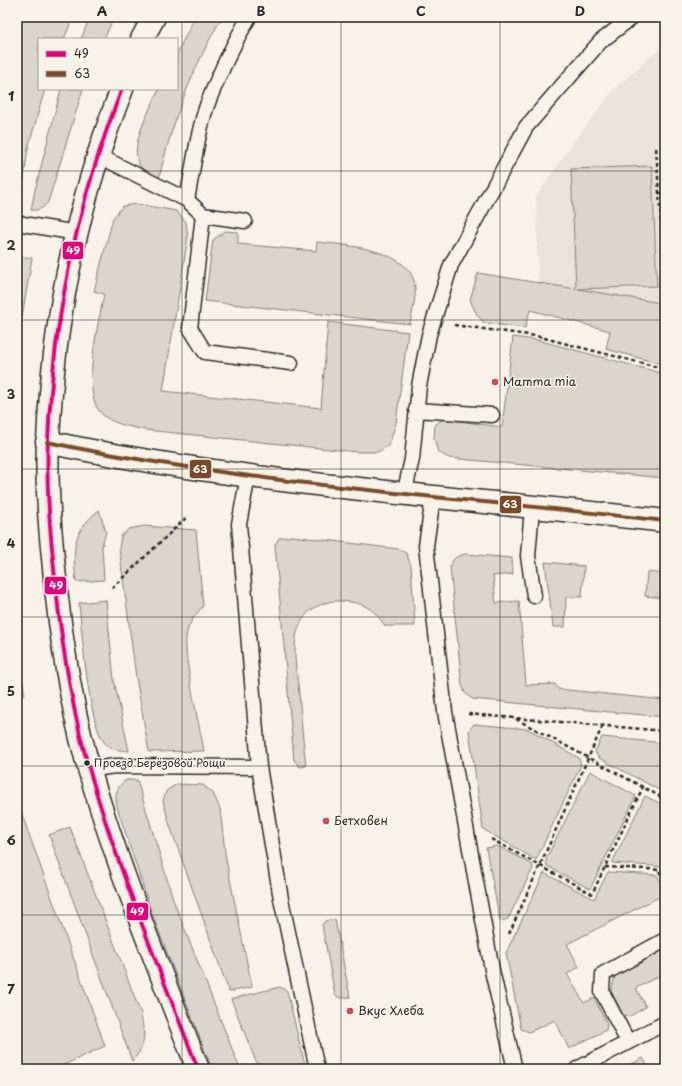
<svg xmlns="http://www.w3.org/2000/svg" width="682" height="1086" font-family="'Playpen Sans',sans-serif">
  <rect width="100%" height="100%" fill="#f7f3e8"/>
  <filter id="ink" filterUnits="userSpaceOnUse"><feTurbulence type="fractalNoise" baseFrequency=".025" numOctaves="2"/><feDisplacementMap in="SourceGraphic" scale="8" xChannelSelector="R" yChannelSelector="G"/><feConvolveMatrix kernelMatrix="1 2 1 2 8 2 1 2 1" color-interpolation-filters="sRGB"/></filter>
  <g filter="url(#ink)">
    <path fill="#e8e4da" d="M665 44V302H655L538 283 536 197 570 147 614 89Z"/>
    <path fill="#dad6cc" stroke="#82807c" d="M17 17H73L64 39H39V89H45L28 148 21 200 17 207Z
      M90 17H114L104 39H81Z
      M195 17H222C193 67 172 122 159 178 155 177 148 175 145 172 122 154 151 109 159 89H177V53Z
      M61 89H83L48 202C43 208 39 211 31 210L35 190Z
      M652 166 657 286 578 289 655 302H665V365L606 349 610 331 530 310 525 328 484 323 477 315 470 300 478 273 576 289 571 169Z
      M137 204 176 211 186 222 188 237 163 391 321 408 328 322 408 332 396 423 389 445 378 452H358L146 430C131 427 110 424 100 412 81 391 99 321 104 294L94 291 113 218 123 206Z
      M225 231 238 232V244L316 251 317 242C345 245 413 249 415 287 416 299 412 313 410 324L205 301 213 240Z
      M19 256 32 258 19 335 17 360V265Z
      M513 337 537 340 665 374V478L449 458 438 452 434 439 435 425 443 419 502 427Z
      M99 510 106 532 102 546 104 580 76 582C73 549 71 533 99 510Z
      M144 526 196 530 203 606C196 614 190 621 187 632 181 651 200 727 204 751L149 752 136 677 119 548 121 536 129 529Z
      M292 536 398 549 406 553 411 565 415 626H385C373 607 362 602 340 601 323 600 305 610 299 627 291 648 297 672 299 693 301 718 303 742 306 766L300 767 294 760 275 545 279 538Z
      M466 554 512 558 513 574 493 576 496 603 519 601 526 685 555 684 558 689 665 700V717L472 699 465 693 462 685 450 567C453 557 457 556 466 554Z
      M545 562 584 566 582 597H566L565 627H553Z
      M647 572 665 574V598L645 596Z
      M106 600 114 680 129 751C119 750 110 750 104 742 88 721 82 632 79 603Z
      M17 646 25 695 17 698Z
      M474 724 528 729 579 758 581 765 536 860 483 829 469 730Z
      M602 737 665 743V793L599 758 595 752Z
      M590 771 636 796 590 889 547 866 546 859Z
      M126 780H137L174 902 240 1069H212L151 911 119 813C115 799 113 790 126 780Z
      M177 784 203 785 213 793 220 809 226 860 252 987 229 992 170 826 163 801 166 791Z
      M645 796 665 806V867L612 863Z
      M17 801 105 1046 55 1069H17Z
      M70 827 141 1014C144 1035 148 1044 132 1061L49 835Z
      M498 846 532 864 533 868 508 919 500 921 486 848Z
      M608 872 657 875 665 889V894L567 944 579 967 567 974 584 1003 594 998 607 1024 606 1030 569 1049 555 1020 529 1032 521 1029 506 953 544 873 594 899Z
      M335 919 350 997 340 998 335 995 322 925 325 921Z
      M665 947V973L636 988 646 1007 630 1016 623 1015 611 991 616 973Z
      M280 987 287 991 306 1069H259L231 999Z
      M643 1058 649 1069H622Z"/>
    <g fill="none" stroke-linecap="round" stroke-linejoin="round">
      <defs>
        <path id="lane" d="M99 156 187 200 203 215 190 328 205 352 291 363
          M187 200C193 169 198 128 209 100 220 72 234 43 249 17
          M203 215 245 221
          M17 223 77 233
          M416 410 492 415
          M248 476 239 524 259 767 281 899 317 1069
          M404 495 412 459 419 386 429 335 451 265 526 127 600 42 632 17
          M433 497 426 546 445 712 493 975 515 1069
          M532 508 528 556 534 596
          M88 758 94 769 115 766 259 767
          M628 1042 602 992 603 974 665 940
          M577 1069 665 1023"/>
        <path id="street" d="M47 442C251 485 459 497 665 521"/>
        <path id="secondary" d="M142 39 154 17
          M122 89C78 200 53 321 48 441 46 480 49 519 53 558 59 625 68 692 86 758 116 864 158 966 198 1069"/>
      </defs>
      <use href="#lane" stroke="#2b2b2b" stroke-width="17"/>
      <use href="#street" stroke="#2b2b2b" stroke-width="25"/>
      <use href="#secondary" stroke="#2b2b2b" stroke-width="25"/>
      <path stroke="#2b2b2b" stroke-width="2.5" stroke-dasharray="4 3" stroke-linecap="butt" d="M656 148 665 281
        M659 193H665
        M454 325 536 336 665 369
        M112 588 186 518
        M468 714 665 731
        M516 719 665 799
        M491 839 592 894 643 787
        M605 867 665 870
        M659 871 665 882
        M509 934 603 725"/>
      <use href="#lane" stroke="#f7f3e8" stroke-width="14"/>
      <use href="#street" stroke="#f7f3e8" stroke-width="22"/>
      <use href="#secondary" stroke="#f7f3e8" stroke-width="22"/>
      <defs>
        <path id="bus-1" d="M122 89C78 200 53 321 48 441 46 480 49 519 53 558 59 625 68 692 86 758 116 864 158 966 198 1069"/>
        <path id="bus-2" d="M47 442C251 485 459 497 665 521"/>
      </defs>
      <use href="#bus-1" stroke="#f7f3e8" stroke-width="7"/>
      <use href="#bus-2" stroke="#f7f3e8" stroke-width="7"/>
      <use href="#bus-1" stroke="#e5007d" stroke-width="4"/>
      <use href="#bus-2" stroke="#7a4b2a" stroke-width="4"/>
    </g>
  </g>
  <path fill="none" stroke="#2b2b2b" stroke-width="1" stroke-opacity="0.55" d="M182 17V1069M341 17V1069M500 17V1069M17 171H665M17 320H665M17 469H665M17 617H665M17 766H665M17 915H665"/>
  <g fill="#d1495b" stroke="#f7f3e8" stroke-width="1.5">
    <circle cx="495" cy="382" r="4"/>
    <circle cx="326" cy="821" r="4"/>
    <circle cx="350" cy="1011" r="4"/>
  </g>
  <circle fill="#2b2b2b" stroke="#f7f3e8" stroke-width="1.5" cx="87" cy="763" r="3.5"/>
  <g text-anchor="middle" stroke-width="3" stroke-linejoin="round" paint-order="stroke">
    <g font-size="11" fill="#2b2b2b" stroke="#f7f3e8" text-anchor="start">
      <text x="94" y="767">Проезд Берёзовой Рощи</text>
    </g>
    <g font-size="12" fill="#2b2b2b" stroke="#f7f3e8" text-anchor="start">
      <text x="503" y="386">Mamma mia</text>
      <text x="334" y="825">Бетховен</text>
      <text x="358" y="1015">Вкус Хлеба</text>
    </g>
  </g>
  <g stroke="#f7f3e8" stroke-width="1.5">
    <rect x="62" y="241" width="22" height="19" rx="4" fill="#e5007d"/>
    <rect x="189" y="459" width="23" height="20" rx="4" fill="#7a4b2a"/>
    <rect x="499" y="495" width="23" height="19" rx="4" fill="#7a4b2a"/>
    <rect x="44" y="576" width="23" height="19" rx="4" fill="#e5007d"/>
    <rect x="126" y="902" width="23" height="19" rx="4" fill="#e5007d"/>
  </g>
  <g font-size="11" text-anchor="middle" font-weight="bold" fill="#fff">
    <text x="73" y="254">49</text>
    <text x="200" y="473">63</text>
    <text x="510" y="508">63</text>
    <text x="56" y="589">49</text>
    <text x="137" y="915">49</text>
  </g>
  <rect width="682" height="1086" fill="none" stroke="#f7f3e8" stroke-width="44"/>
  <rect x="38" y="38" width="140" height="52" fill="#f7f3e8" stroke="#a5a39c"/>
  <rect x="46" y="51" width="20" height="6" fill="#e5007d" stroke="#a5a39c"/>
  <text x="74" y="58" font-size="12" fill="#2b2b2b">49</text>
  <rect x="46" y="71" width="20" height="6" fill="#7a4b2a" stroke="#a5a39c"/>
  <text x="74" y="78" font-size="12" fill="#2b2b2b">63</text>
  <rect x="22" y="22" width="638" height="1042" fill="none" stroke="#2b2b2b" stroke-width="1.5"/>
  <g font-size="13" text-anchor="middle" font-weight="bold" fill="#2b2b2b">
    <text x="102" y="16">A</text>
    <text x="261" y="16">B</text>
    <text x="421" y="16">C</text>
    <text x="580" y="16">D</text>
    <text x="11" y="101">1</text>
    <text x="11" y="250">2</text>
    <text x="11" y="399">3</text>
    <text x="11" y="548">4</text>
    <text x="11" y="696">5</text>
    <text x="11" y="845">6</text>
    <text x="11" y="994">7</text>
  </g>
</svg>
